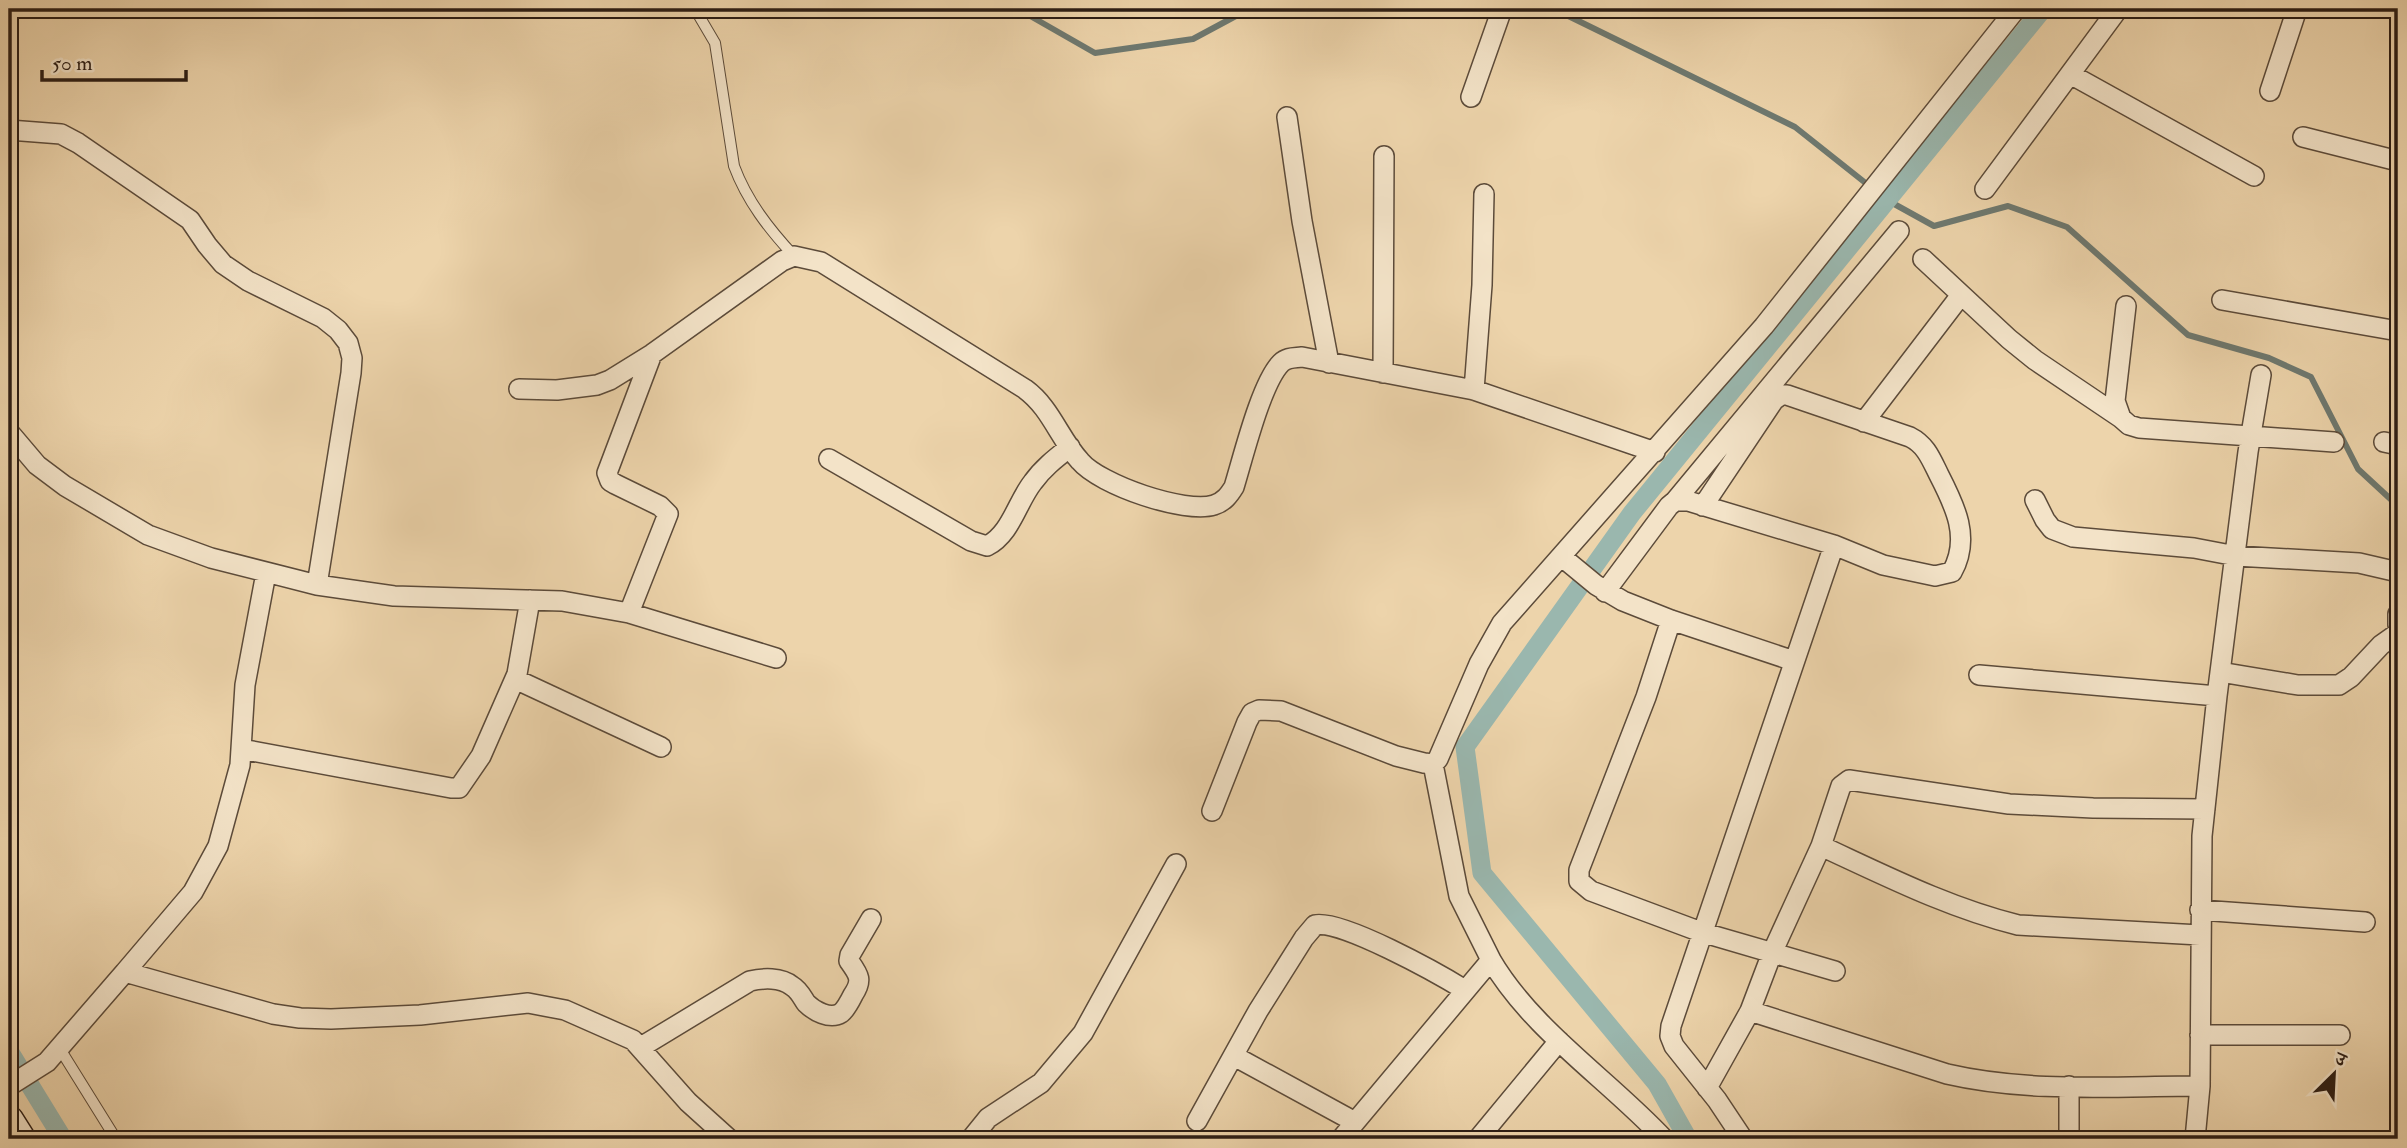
<svg xmlns="http://www.w3.org/2000/svg" width="2407" height="1148" font-family="'IM FELL Double Pica','Noto Serif Devanagari',serif">
  <rect width="100%" height="100%" fill="#edd4ab"/>
  <filter id="stains"><feTurbulence type="fractalNoise" baseFrequency=".00286" numOctaves="4"/><feColorMatrix values="0 0 0 0 .2 0 0 0 0 .09 0 0 0 0 .02 0 0 0 .5 -.17"/></filter>
  <radialGradient id="worn" r=".72"><stop offset=".6" stop-color="#630" stop-opacity="0"/><stop offset="1" stop-color="#630" stop-opacity=".3"/></radialGradient>
  <g fill="none" stroke-linecap="round" stroke-linejoin="round">
    <path stroke="#6e7970" stroke-width="6" d="M1018 9 1095 53 1193 39 1247 10 1258 9
      M1554 9 1795 127 1887 200 1934 226 2008 206 2067 227 2188 335 2269 358 2311 377 2358 469 2398 506"/>
    <path stroke="#9ab7ae" stroke-width="19" d="M9 1051 63 1139
      M1688 1139 1657 1084 1482 873 1465 747 1632 513 2043 9"/>
    <defs>
      <path id="lane" d="M695 9 715 43 734 166C747 201 769 229 794 256
        M60 1049 116 1139"/>
      <path id="street" d="M2070 74 2254 176
        M2270 91 2297 9
        M1471 97 1502 9
        M1287 117 1302 221 1329 363
        M9 130 61 134 78 143 190 220 207 245 223 264 248 281 323 318 338 330 348 343 352 358 351 373 317 585
        M2303 137 2398 161
        M1985 189 2118 9
        M1923 259 2009 339 2035 360 2121 418
        M2222 300 2398 331
        M2126 306 2115 401 2121 418 2129 425 2139 428 2334 442
        M1383 373 1384 156
        M519 389 557 390 597 385 610 380 652 354 782 261 794 256 821 262 1025 389C1051 408 1059 438 1080 461 1100 485 1185 514 1214 505 1224 502 1229 495 1234 487 1243 458 1261 383 1281 363 1287 357 1294 358 1302 357L1474 390 1655 452
        M1474 390 1482 285 1484 194
        M1864 422 1961 295
        M9 432 37 465 65 486 148 535 211 558 317 585 394 596 562 601 629 613 776 658
        M2384 442 2398 445
        M829 459 971 541 987 546C1011 534 1017 502 1033 482 1043 468 1056 458 1070 447
        M2035 500 2045 520 2052 529 2073 537 2194 548 2236 556 2359 563 2398 572
        M1675 501 1899 231
        M1562 557 1596 585 1623 601 1671 620 1794 661
        M1605 592 1669 506 1675 501H1688L1834 545 1883 565 1935 576 1952 572C1971 538 1955 506 1939 475 1931 459 1926 445 1910 437L1787 395H1781L1774 400 1703 506
        M629 613 668 514 660 506 615 484 610 481 607 473 652 354
        M2398 614V625
        M1671 620 1646 697 1579 870V881L1591 891 1701 932 1835 971
        M2220 672 2298 685H2339L2351 677 2381 645 2398 633
        M1979 675 2217 696
        M515 679 661 747
        M241 749 451 788H459L481 756 517 674 530 600
        M1212 811 1247 722 1252 713 1259 710 1281 711 1396 756 1424 763 1433 764 1438 759 1479 664 1502 623 1764 326 2016 9
        M1821 846C1886 876 1949 908 2018 925L2200 935
        M2200 910 2365 922
        M1491 960C1532 1030 1609 1080 1664 1139
        M125 972 193 892 218 846 240 765 245 685 266 573
        M1750 1011 1947 1074C2029 1093 2116 1086 2200 1086
        M2200 1035H2340
        M641 1047 750 981C763 978 781 977 792 986 799 990 802 997 806 1003 814 1011 830 1020 841 1013 846 1009 850 1001 853 995 863 980 859 975 849 961L850 955 871 919
        M1234 1056 1355 1122
        M9 1086 47 1062 125 972 273 1014 300 1018 331 1019 420 1015 528 1003 565 1010 633 1040 688 1102 729 1139
        M2069 1086V1139
        M1707 1088 1750 1011 1772 953 1821 846 1841 786 1849 780 2009 804 2093 808 2205 809
        M1197 1121 1258 1011 1304 938 1315 925C1341 919 1439 974 1465 990
        M971 1139 988 1118 1041 1083 1083 1033 1176 864
        M1341 1139 1491 960 1459 896 1433 764
        M1478 1139 1559 1041
        M1743 1139 1717 1100 1674 1046 1670 1036 1671 1026 1834 545
        M2195 1139 2200 1086 2202 836 2217 696 2248 452 2261 375"/>
      <path id="secondary" d="M9 1120 21 1139"/>
    </defs>
    <use href="#lane" stroke="#5c4b3a" stroke-width="12"/>
    <use href="#street" stroke="#5c4b3a" stroke-width="22"/>
    <use href="#secondary" stroke="#2c1d14" stroke-width="31"/>
    <use href="#lane" stroke="#f3e3c8" stroke-width="10"/>
    <use href="#street" stroke="#f3e3c8" stroke-width="19"/>
    <use href="#secondary" stroke="#f3e3c8" stroke-width="28"/>
  </g>
  <rect width="2407" height="1148" fill="none" stroke="#edd4ab" stroke-width="35"/>
  <rect x="10" y="10" width="2386" height="1127" fill="none" stroke="#2c1d14" stroke-width="3.5"/>
  <rect x="18" y="18" width="2372" height="1113" fill="none" stroke="#2c1d14" stroke-width="2"/>
  <g transform="translate(2334 1074) rotate(24)" stroke="#f3e3c8" stroke-width="5" paint-order="stroke">
  <path d="M0-5L12 26L0 18L-12 26Z" fill="#2c1d14"/>
  <text y="-10" font-size="19" font-weight="bold" text-anchor="middle" fill="#2c1d14">उ</text>
  </g>
  <path d="M42 70v10h144v-10" fill="none" stroke="#2c1d14" stroke-width="3.5"/>
  <text x="52" y="70" font-size="21" fill="#2c1d14" stroke="#f3e3c8" stroke-width="5" paint-order="stroke">50 m</text>
  <rect width="100%" height="100%" filter="url(#stains)"/>
  <rect width="100%" height="100%" fill="url(#worn)"/>
</svg>
